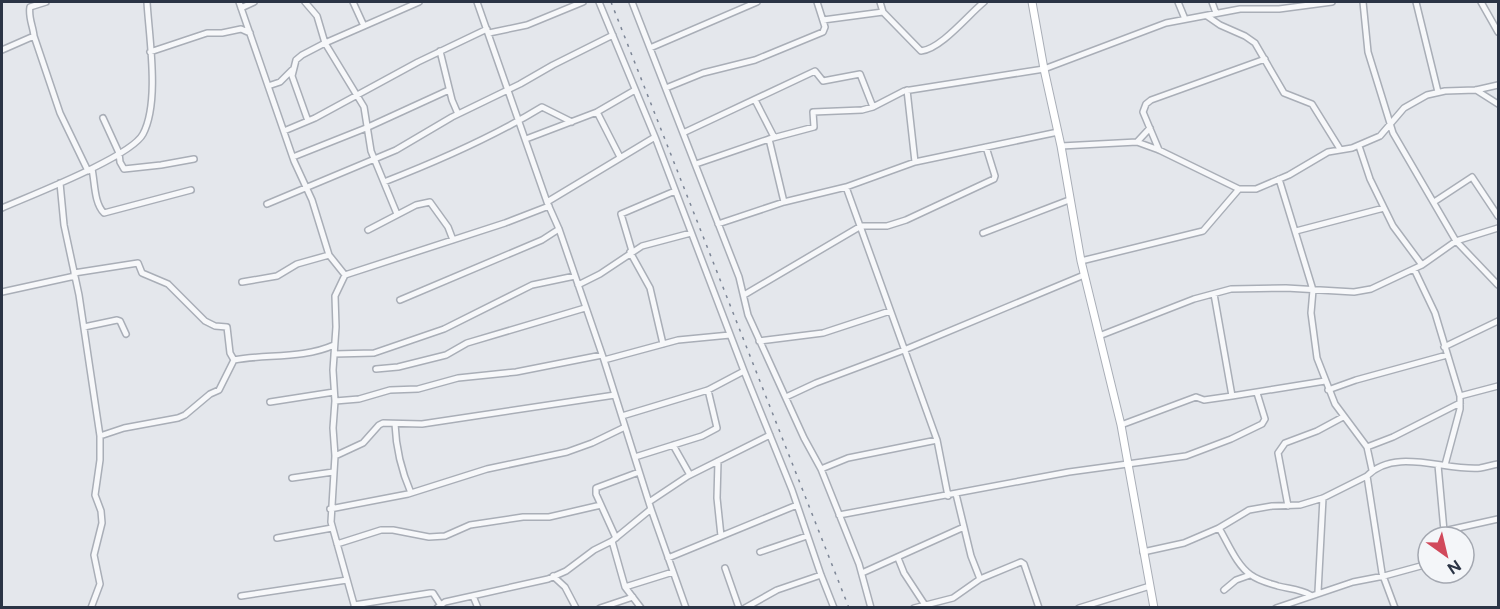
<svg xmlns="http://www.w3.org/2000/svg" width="1500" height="609" font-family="Figtree,sans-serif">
  <rect width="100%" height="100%" fill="#e4e7ec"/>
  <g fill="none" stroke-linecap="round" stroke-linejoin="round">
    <defs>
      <path id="street" d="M239 2 294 161 312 200 329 255 345 275
        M305 2 317 16 325 43 364 107 371 151 397 214
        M353 2 364 26
        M477 2 547 202 559 229 604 360 651 509 686 608
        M599 2 655 137 744 371 792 490 821 575 834 608
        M632 2 739 277 748 315 804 438 821 469 859 564 871 608
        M880 2 883 12 921 51C941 49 968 15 984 2
        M1178 2 1185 19
        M1212 2 1216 13
        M1363 2 1368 52 1393 133 1456 241 1498 285
        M1416 2 1438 92
        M1481 2 1498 32
        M241 8 254 2
        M1207 16 1220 25 1245 36 1255 43 1284 93 1312 104 1340 149
        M823 20 883 12
        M489 33 527 25 583 2
        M34 36 60 113 88 171
        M650 48 757 2
        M2 50 34 36C33 26 28 17 30 7L46 2
        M440 51 452 100 458 114
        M150 52 207 33H222L241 29 250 33
        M268 86 280 82 292 70
        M666 88 703 73 755 60 823 32 825 27 817 2
        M907 90 915 162
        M1476 90 1498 104
        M755 100 774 137
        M597 112 620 157
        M103 118 119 153 120 162 124 169 161 165 194 159
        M308 121 292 76 296 60 302 55 325 43 419 2
        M284 131 315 118 418 62 487 29
        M683 133 815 71 823 81 860 74 873 107
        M526 139 597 112 635 90
        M769 139 784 202
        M1137 142 1150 128
        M1061 146 1137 142 1159 150 1239 189H1256L1289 175 1328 152 1352 148 1380 136 1404 108 1427 95 1445 91 1476 90 1498 85
        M1359 146 1370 179 1393 226 1422 265
        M1159 150 1143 112 1146 104 1151 100 1265 59
        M293 157 366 128 449 90
        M696 164 769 139 814 127 813 112 862 110 873 107 904 91 1044 69 1166 23 1240 9H1279L1332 2
        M92 169C95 183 94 203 104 213L191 190
        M1279 179 1313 290 1311 313 1317 358 1335 404 1367 447 1372 470
        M384 182C438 161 493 137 542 107L572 122
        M60 183 64 225 79 295 100 436V460L95 495 101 511 102 523 94 555 100 584 91 608
        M846 187 937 440 948 496
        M547 202 655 137
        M1434 202 1472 177 1498 216
        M267 204 396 150 452 117 520 84 553 65 613 35
        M2 208C29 196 131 157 143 134 160 102 149 37 147 2
        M718 224 784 202 846 187 915 162 1058 132
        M368 230 416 205 430 202 448 227 453 240
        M1296 231 1384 208
        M983 233 1069 200
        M632 251 621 214 675 191
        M630 252 650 288 663 344
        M1081 261 1203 231 1239 189
        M1414 269 1435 313 1460 396V409L1445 465
        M74 273 138 263 142 273 168 284 205 321 215 326 227 327 230 353 234 360 219 390 210 394 185 415 178 418 124 428 100 436
        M242 282 277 276 297 264 329 255
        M578 285 600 274 642 246 691 233
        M2 292 75 276
        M1214 294 1232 396 1325 381
        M744 295 861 226H887L906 220 994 179 995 176 986 147
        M400 300 542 240 559 229
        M84 327 117 320 120 321 126 334
        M1099 336 1194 299 1231 289 1286 288 1354 292 1371 289 1422 265 1456 241 1498 228
        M759 341 823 333 890 311
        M1444 347 1498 321
        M334 354 374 353 444 329 532 285 575 276
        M234 360C266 354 303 359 334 345
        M604 360 678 340 730 335
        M376 369 398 367 446 355 467 343 585 308
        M1328 390 1356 380 1447 355
        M1460 396 1498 386
        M786 397 816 383 904 350 1084 275
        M335 401 359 399 390 390 418 389 458 378 516 372 602 355
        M270 402 334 392
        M622 416 708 390 744 371
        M395 424C396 449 401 470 411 493
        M1121 425 1196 397 1204 400 1232 396
        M673 445 690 475
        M1367 447 1393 437 1460 403
        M335 456 363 443 379 425 383 423 422 424 615 395
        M635 457 702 436 717 428 708 390
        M718 461 717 498 721 536
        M1438 465 1444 531
        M821 469 848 458 937 440
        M1367 476 1382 573 1395 608
        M292 478 333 472
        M956 494 971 556 980 579
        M649 502 688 476 770 435
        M1288 506 1278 453 1285 443 1317 431 1343 417
        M330 509 408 494 487 469 567 452 592 443 625 427
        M839 515 1069 472 1186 456 1231 439 1262 424 1265 419 1257 393
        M1219 528C1228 543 1237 566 1251 575 1259 581 1269 583 1278 586 1289 589 1300 589 1310 595
        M1445 537 1444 531 1498 519
        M277 538 332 528
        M616 538 596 494V488L639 472
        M612 541 625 587 641 608
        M337 544 381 530H393L429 537 445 536 470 525 523 517H549L601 505
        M760 552 807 536
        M1143 552 1184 543 1219 528 1249 510 1272 506 1300 505 1323 498 1367 476C1395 447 1445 471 1480 468 1486 467 1492 465 1498 464
        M668 558 797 505
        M898 558 904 573 925 605
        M725 568 739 608
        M862 573 964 527
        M553 576 565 587 576 608
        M625 587 673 572
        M1224 590 1236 580 1250 575
        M1318 592 1323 498
        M241 596 347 580
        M473 596 478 608
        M354 605 430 593H433L440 604
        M355 608 331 522 335 456 333 428 335 401 333 370 336 327 335 296 345 275 505 223 549 206
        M437 608 445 602 548 579 566 571 594 550 612 541 651 509
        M600 608 633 597
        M745 608 777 590 821 575
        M914 608 953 598 980 579 1021 562 1024 564 1039 608
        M1079 608 1150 586
        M1276 608 1353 582 1384 576 1428 564"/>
      <path id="secondary" d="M1032 2 1044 69 1061 146 1081 261 1121 425 1154 608"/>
    </defs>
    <use href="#street" stroke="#a9aeb7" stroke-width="8"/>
    <use href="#secondary" stroke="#a9aeb7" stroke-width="9"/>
    <use href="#street" stroke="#f7f8fa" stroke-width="5"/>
    <use href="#secondary" stroke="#fff" stroke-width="7"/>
    <path stroke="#7d8696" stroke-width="1.5" stroke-dasharray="3 6" stroke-linecap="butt" d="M611 2 849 608"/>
  </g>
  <rect width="1500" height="609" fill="none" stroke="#2b3445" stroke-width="6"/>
  <g transform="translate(1446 555) rotate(146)"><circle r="28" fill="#f4f6f9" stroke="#a4a8b1" stroke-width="1.5"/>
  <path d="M0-4.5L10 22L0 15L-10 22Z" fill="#d1495b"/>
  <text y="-9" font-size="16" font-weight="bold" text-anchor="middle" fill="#2b3445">N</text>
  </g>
</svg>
